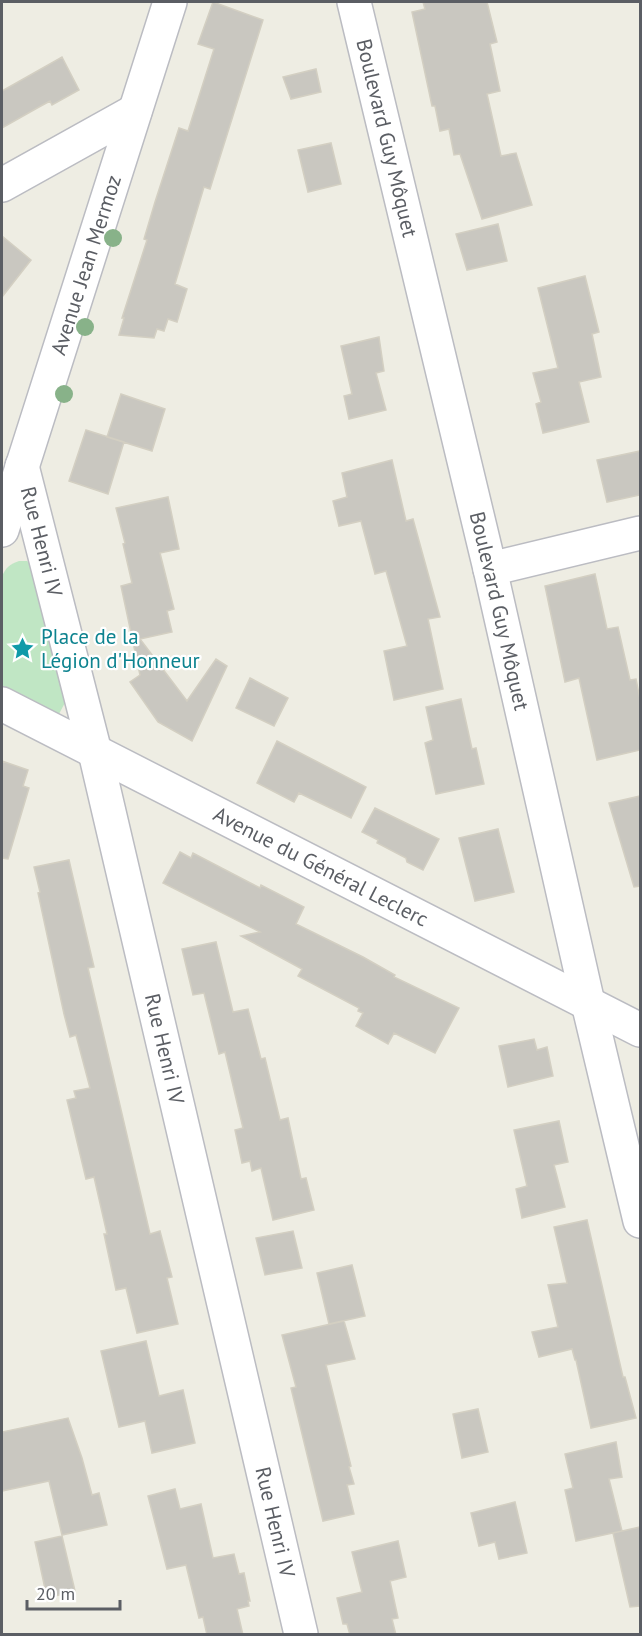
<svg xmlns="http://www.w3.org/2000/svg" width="642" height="1636" font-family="'PT Sans',sans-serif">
  <rect width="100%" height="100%" fill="#eeede3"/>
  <path fill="#c0e6c4" d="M19 561H27L35 567 68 697 59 714 52 716 2 690V577C5 568 10 564 19 561Z"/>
  <path fill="#c9c7c0" stroke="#d3cfc2" stroke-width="1.5" d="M213 2 263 20 210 189 204 187 175 284 187 289 177 322 168 319 164 331 157 329 154 338 119 335 124 318H122L147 240 144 239 155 202 179 128 188 131 214 49 198 44Z
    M423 2H487L497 42 490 44 500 91 487 94 501 156 516 153 532 205 482 219 460 154 454 155 449 129 440 131 435 106H432L412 12 425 9Z
    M62 57 79 90 52 105 50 101 39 107 2 128V91Z
    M316 69 321 92 291 99 283 77Z
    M331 143 341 184 308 192 298 150Z
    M498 224 507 261 467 270 456 234Z
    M2 236 31 260 2 297Z
    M585 276 599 332 592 334 601 377 579 382 589 422 543 433 536 404 541 402 533 373 558 368 538 288Z
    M379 337 384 371 376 373 386 410 349 419 344 396 352 394 341 346Z
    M121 394 165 409 152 451 107 437Z
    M86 430 124 442 108 494 69 481Z
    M640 451V495L607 502 597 460Z
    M392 460 406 521 413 519 440 617 428 619 443 689 394 700 384 651 407 646 386 571 375 574 361 521 339 526 333 501 347 497 342 473Z
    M168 497 179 549 160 553 174 609 167 611 172 632 140 639 187 701 216 659 227 666 192 741 158 722 130 682 140 675 121 586 132 583 123 544 125 543 116 508Z
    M595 574 607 629 618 627 630 680 636 679 640 699V750L597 760 579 678 565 682 545 586Z
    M250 678 288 698 274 726 236 708Z
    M461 699 472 749 476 748 484 784 436 794 425 743 433 740 426 707Z
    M277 741 366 787 351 818 299 793 294 802 257 783Z
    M2 761 28 770 23 786 29 788 8 859 2 858Z
    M640 796V886L634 887 609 803Z
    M375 808 439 839 423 870 407 862 406 858 377 843 378 840 362 832Z
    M498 829 514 892 475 901 459 838Z
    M180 852 191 858 193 853 260 888 261 885 304 907 296 924 363 957 395 975 394 977 459 1008 435 1053 394 1033 388 1044 356 1026 363 1013 358 1011 359 1008 298 976 302 969 241 936 260 932 163 883Z
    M69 860 94 967 88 968 150 1234 160 1231 172 1277 167 1278 178 1324 137 1333 126 1288 116 1290 104 1234H107L94 1177 86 1179 67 1100 76 1098 74 1091 90 1088 76 1035 70 1037 64 1014 38 893 40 892 34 867Z
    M216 942 233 1012 248 1009 261 1059 265 1058 280 1120 288 1118 301 1179 306 1178 314 1210 273 1220 261 1168 252 1171 250 1161 242 1163 235 1130 243 1128 225 1052 219 1054 204 993 193 995 182 949Z
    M534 1039 537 1050 547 1047 553 1076 508 1087 499 1046Z
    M559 1121 568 1162 554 1165 565 1207 522 1218 516 1189 527 1186 514 1130Z
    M587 1220 623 1377H625L636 1418 591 1428 576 1360H575L572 1349 539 1357 532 1332 558 1327 548 1285 567 1283 554 1227Z
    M293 1231 302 1268 265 1275 256 1238Z
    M352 1265 365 1316 329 1324 317 1273Z
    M344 1321 355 1359 326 1365 351 1466 349 1467 354 1484 347 1485 354 1514 323 1521 291 1388 296 1387 282 1335Z
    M146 1341 159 1396 183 1390 195 1443 152 1453 145 1421 119 1427 101 1351Z
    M478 1409 488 1452 462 1458 453 1414Z
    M68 1418 82 1458 92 1495 99 1493 107 1525 62 1535 49 1481 2 1491V1432Z
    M616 1442 622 1477 609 1479 622 1531 576 1541 565 1490 573 1488 565 1454Z
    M175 1489 180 1509 201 1504 213 1558 234 1554 239 1574 244 1573 250 1601H248L249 1606 237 1609 243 1635H207L203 1617 199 1618 186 1565 167 1569 148 1496Z
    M515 1502 527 1553 499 1559 495 1542 479 1546 471 1513Z
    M640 1527V1606L630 1607 613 1533Z
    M62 1536 75 1591 47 1598 35 1542Z
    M398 1541 406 1577 390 1581 398 1618 392 1619 396 1635H350L347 1624H343L337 1598 362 1592 352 1552Z"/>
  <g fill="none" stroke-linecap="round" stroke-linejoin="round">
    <defs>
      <g id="minor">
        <path id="s1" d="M354 2 490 569 588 1003 640 1221"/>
        <path d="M2 185 135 111"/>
        <path id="s2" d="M22 466 95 752 301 1634"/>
        <path id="s3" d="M2 530 170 2"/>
        <path d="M490 569 640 533"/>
        <path id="s4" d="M2 704 640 1030"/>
      </g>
    </defs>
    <use href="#minor" stroke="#bbbcc2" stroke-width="36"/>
    <use href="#minor" stroke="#fff" stroke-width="33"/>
  </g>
  <g fill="#88b289">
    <circle cx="113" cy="238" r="9"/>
    <circle cx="85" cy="327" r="9"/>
    <circle cx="64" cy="394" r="9"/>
  </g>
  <defs>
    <symbol id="sight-bare" viewBox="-9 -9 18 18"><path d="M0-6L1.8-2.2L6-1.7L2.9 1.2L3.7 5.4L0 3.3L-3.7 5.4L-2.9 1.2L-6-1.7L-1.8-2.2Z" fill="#0f9aa8" stroke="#fff" stroke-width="2.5" paint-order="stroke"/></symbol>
  </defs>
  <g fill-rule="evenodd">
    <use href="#sight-bare" x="6" y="632" width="33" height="33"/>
  </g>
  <g text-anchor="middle" stroke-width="4.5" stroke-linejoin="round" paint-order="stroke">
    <g font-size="21" fill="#5b5e64" stroke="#fff">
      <text dy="7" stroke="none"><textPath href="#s1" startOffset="140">Boulevard Guy Môquet</textPath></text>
      <text dy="7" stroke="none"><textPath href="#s3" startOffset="278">Avenue Jean Mermoz</textPath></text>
      <text dy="7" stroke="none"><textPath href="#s2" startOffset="78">Rue Henri IV</textPath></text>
      <text dy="7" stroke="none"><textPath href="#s1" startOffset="626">Boulevard Guy Môquet</textPath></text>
      <text dy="7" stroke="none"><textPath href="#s4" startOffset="358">Avenue du Général Leclerc</textPath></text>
      <text dy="7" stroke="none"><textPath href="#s2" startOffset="600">Rue Henri IV</textPath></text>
      <text dy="7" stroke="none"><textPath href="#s2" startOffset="1086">Rue Henri IV</textPath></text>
    </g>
    <g font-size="21" fill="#0d838f" stroke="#fff" text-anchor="start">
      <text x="41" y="644">Place de la<tspan x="41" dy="24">Légion d'Honneur</tspan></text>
    </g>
  </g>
  <rect width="642" height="1636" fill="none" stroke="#5b5e64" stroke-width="6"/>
  <path d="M27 1600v9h93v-9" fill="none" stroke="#5b5e64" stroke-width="3"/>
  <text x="36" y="1600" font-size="18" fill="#5b5e64" stroke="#ffffff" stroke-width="4.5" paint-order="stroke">20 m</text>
</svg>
